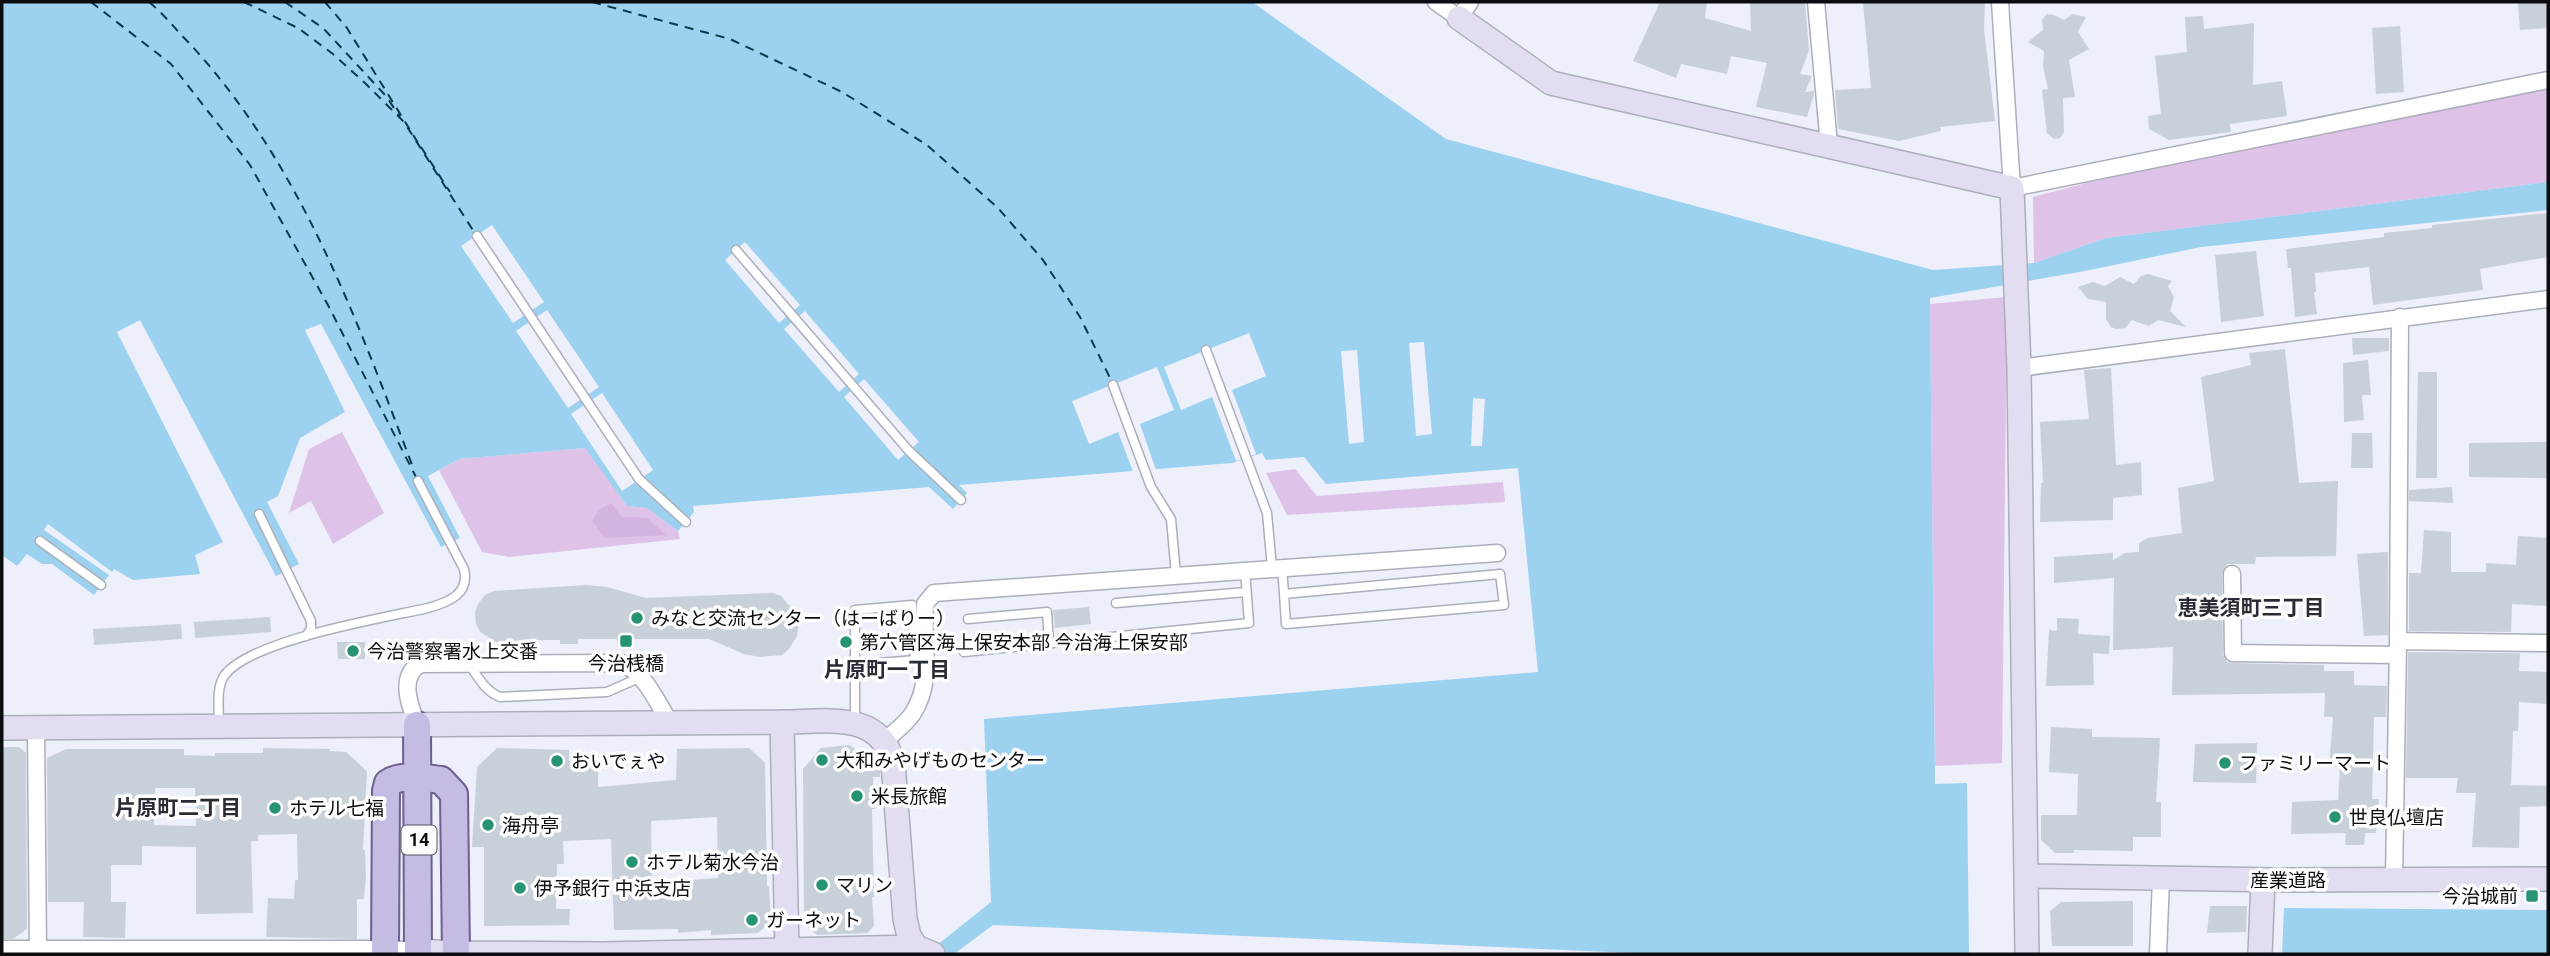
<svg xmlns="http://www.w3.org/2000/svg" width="2550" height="956" font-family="Roboto,'Noto Sans JP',sans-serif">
  <rect width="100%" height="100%" fill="#edeffb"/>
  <path fill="#dec2e7" d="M2548 89V182L2106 238 2034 263 2033 197 2136 170Z
    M2007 297 2002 763 1935 766 1930 304Z
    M342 432 384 513 333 544 311 501 289 513 309 449Z
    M586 448 627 506 647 508 678 531 680 539 509 557 482 552 439 470 459 459Z
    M1295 469 1317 496 1503 482 1505 502 1287 515 1266 473Z"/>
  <path fill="#d4b3df" d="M611 503 622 517 647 518 666 535 605 538 592 521 599 510Z"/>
  <path fill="#9cd2f0" d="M2 2H1252L1446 139 1933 270 2034 263 2106 238 2548 182V210L2201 247 2085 271 1930 298 1935 784 1967 783 1969 954H1657L993 925 954 954H926L991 902 984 719 1538 672 1518 468 1326 484 1304 457 1266 460 1262 453 1232 463 959 485 967 493 953 509 929 487 693 506 694 512 678 531 647 508 627 506 585 448 459 459 428 476 460 538 441 547 321 324 305 330 345 412 300 438 278 496 267 502 299 564 276 576 140 320 117 332 223 542 195 555 200 574 133 580 114 569 112 572 48 524 44 530 109 575 94 595 52 564H42L27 554 17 566 2 555Z
    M2284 908 2548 910V954H2282Z"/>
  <path fill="#edeffb" d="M492 225 544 302 513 323 461 246Z
    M745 242 800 305 779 323 725 260Z
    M547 310 599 387 568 408 516 331Z
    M805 311 859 374 839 392 784 329Z
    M1249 333 1266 376 1232 390 1256 454 1236 461 1212 397 1181 410 1164 367Z
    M1424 342 1432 434 1416 436 1409 343Z
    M1357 350 1364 442 1349 444 1341 351Z
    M1157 367 1174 410 1140 424 1157 473 1134 474 1118 432 1089 444 1072 401Z
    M864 379 919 442 898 460 844 397Z
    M602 393 653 470 622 491 571 414Z
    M1473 398 1485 399 1482 446H1471Z"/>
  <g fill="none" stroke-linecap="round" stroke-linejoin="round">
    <path stroke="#09384d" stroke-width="2" stroke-dasharray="9 7" stroke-linecap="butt" d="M91 2 171 64 250 165 329 307 416 477
      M149 2C164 14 176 30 190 44 301 164 357 320 414 470
      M244 2 298 28 333 54 365 83 404 122 476 235
      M285 2 323 28 386 96 400 117
      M325 2 347 28 420 146
      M592 2 730 39 842 92 927 145 998 208 1043 260 1080 317 1112 382
      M421 147 450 192"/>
  </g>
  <path fill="#c8d0d9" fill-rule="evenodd" d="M1660 2H1707L1705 18 1751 31 1750 2H1805L1809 51 1800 74 1812 76 1805 92 1814 91V94L1807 117 1756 107 1767 63 1731 56 1727 74 1681 64 1676 78 1633 61Z
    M1863 2H1985L1984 29 1995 121 1940 127 1941 131 1899 141 1838 129 1835 90 1871 88Z
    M2518 2H2548V28L2520 30Z
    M2047 14 2054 15 2064 20 2073 14 2086 17 2078 32 2089 49 2069 60 2075 97 2063 98 2064 132 2060 138 2054 139 2047 133 2042 90 2048 89 2043 66 2044 51 2028 42 2043 30 2042 20Z
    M2203 16 2204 29 2254 23 2253 85 2282 81 2287 116 2230 124 2231 132 2169 140 2149 129 2148 116 2161 114 2155 56 2187 52 2185 17Z
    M2400 26 2404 92 2376 94 2372 28Z
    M2548 213V257L2480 269 2483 290 2373 305 2369 267 2315 273 2316 292H2314L2317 314 2295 317 2291 268H2288L2286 249 2384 237V233L2432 228V225Z
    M2256 251 2264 316 2221 322 2215 255Z
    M2148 274 2172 281 2168 286 2174 297 2170 311 2186 327 2158 320 2149 326 2132 320 2125 328 2116 329 2111 327 2106 319V302L2088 299 2078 287 2093 282 2105 286 2120 277 2134 284 2141 276Z
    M2352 338H2389V351L2353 355Z
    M2285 349 2299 483 2338 481 2336 556 2256 557 2255 564H2227L2222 574 2223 654 2227 662 2233 663 2324 665V671H2354V685L2387 686 2386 717H2374L2372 799H2379L2376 833H2365L2364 845H2345L2346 833 2291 834 2292 802 2338 800 2340 767H2329L2333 717H2324L2325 693 2172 695 2173 647 2113 650 2114 578 2054 583V557L2113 553V560L2125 553 2139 552V543L2148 538 2182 533 2178 488 2214 481 2201 377 2251 365 2249 353Z
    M2368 360 2371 395H2362L2364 420 2344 422 2343 363Z
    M2111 368 2116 465 2141 462 2142 495 2113 498V520L2040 522 2041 483H2043L2040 422 2089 419 2084 370Z
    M2418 372H2437V478H2416Z
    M2352 433H2372L2373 468H2351Z
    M2548 442V478L2469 477V443Z
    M2452 487 2453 503 2409 501V490Z
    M2424 530 2451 532V572H2486V563L2516 565 2518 536 2548 538V606L2512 604 2511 632 2409 631V573H2421Z
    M2388 552V635L2364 636 2357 554Z
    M586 585 607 587 646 598 773 593 781 596 796 613 799 622 797 636 789 649 782 655 760 657 744 654 709 639H634V643H617V639H578V644H560V640H518V643H498L480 632 476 624 475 613 478 604 485 595 494 591Z
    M1089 607 1091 624 1055 628 1053 610Z
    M270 617 271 632 195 638 194 622Z
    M2057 618 2079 619 2078 634 2110 636 2109 654 2093 653 2094 685 2046 686 2049 630 2057 631Z
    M181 624 182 639 94 645 93 629Z
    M337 642H365V659H338Z
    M2408 652 2520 653 2519 671 2548 672V704L2519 702 2518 731H2513L2511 785 2548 786V806L2520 807 2519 848 2472 847 2476 793H2456L2458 778H2406Z
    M2051 727 2092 729V737L2160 738 2156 802H2161V837H2133V851L2074 850V853H2055L2041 840V815H2077L2078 774 2049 772Z
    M2257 743 2256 783 2193 782 2195 744Z
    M849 745 861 752 880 771V777H873L875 809H872L874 897H872L874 926 867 933 817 935 804 924 803 769 821 748Z
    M2 747H19L26 753 27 929 13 939H2Z
    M263 748 330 749V751L346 752 367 771 363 850H365L366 876 364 899H357V939L266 937 268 898 294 899 295 880H298L297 834 258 835V841H251L253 913 196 914V847L142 846V865H111V902H126L125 938 83 937 84 902H48L47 758 66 749H184V755L215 756V753H263ZM155 788H195L196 826 154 825Z
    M497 748 569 750V761L598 759V787L676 780 677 749 749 748 765 763 767 886H769L771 922 758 933 711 935V930L678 933V929L614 930 611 839 563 841 564 864H557L556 909H570L569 925 484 926V847H472L477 767ZM717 817 718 878 652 883 651 821Z
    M2133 901V946H2052L2050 911 2061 902Z
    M2210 906H2247L2246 932 2207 933Z"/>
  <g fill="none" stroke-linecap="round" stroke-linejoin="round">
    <defs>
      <path id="lane" d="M477 236 639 479 686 522
        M736 250 909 451 961 500
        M1206 350 1267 513 1272 568
        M1113 385 1151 487 1171 519 1176 575
        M259 514 311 621V629L306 636
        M40 541 101 585
        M1282 567 1284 594 1500 574 1504 605 1286 624 1284 594
        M1116 603 1246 592
        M968 619 1047 612 1049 643
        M964 652 1249 623 1245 570
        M469 664C478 677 485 691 500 697L607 692 641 677
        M855 722V610L912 605 915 660 855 665
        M219 724C219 710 216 688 224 676 249 640 384 618 428 608 449 602 470 594 464 569L418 481"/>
      <path id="street" d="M1436 2 1459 18 1470 2
        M1816 2 1829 145
        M2000 2 2012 188 2548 80
        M2019 368 2548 299
        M2232 574 2233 653 2398 655
        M2398 641 2548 643
        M417 725C410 706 398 677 420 664L622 663C646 674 657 703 671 724
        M36 728 38 954
        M885 741C894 732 906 724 913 713 934 681 922 640 925 604L934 593 1497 553
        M2394 880 2398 641 2400 317
        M2 949H389L418 951
        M2158 954 2161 879"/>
      <path id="secondary" d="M1459 18 1551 83 2012 188 2019 368 2027 954
        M782 722 787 950
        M2 728 782 722C826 722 880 710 893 763L905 919 909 936 916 947
        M2027 876 2279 880 2548 879
        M418 951 456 953 603 954 916 947 933 954
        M2260 954 2263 880"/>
      <path id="primary" d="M417 725 418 954
        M385 954 386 791 388 783C401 774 425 778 441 780L454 794 456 954"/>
    </defs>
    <use href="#lane" stroke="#acafba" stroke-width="11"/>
    <use href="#street" stroke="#acafba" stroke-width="19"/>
    <use href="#secondary" stroke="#acafba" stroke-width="26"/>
    <use href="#primary" stroke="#6c608e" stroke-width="30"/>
    <use href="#lane" stroke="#fff" stroke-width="8"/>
    <use href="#street" stroke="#fff" stroke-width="16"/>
    <use href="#secondary" stroke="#e2ddf1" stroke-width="23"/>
    <use href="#primary" stroke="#c6bbe3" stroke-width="26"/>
  </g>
  <g fill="#269373" stroke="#fdfdfd" stroke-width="2.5">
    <circle cx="637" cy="618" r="7"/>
    <rect x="619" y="634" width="14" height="14" rx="3.5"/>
    <circle cx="846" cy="642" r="7"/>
    <circle cx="353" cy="651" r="7"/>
    <circle cx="822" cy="760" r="7"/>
    <circle cx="557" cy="761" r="7"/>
    <circle cx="2225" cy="763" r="7"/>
    <circle cx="857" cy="796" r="7"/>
    <circle cx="275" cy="808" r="7"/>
    <circle cx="2335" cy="817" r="7"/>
    <circle cx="488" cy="825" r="7"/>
    <circle cx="632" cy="862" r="7"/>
    <circle cx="822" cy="885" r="7"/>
    <circle cx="520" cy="888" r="7"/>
    <rect x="2525" y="889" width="14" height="14" rx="3.5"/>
    <circle cx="752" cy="920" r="7"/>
  </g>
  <g text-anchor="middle" stroke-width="7" stroke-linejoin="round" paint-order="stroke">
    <rect fill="#fdfdfd" stroke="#545558" stroke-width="2" x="401.5" y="825.5" width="35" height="29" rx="5"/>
    <g font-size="18" font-weight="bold" fill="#0c0d11">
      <text x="419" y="846">14</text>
    </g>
    <g font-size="19" fill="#0c0d11" stroke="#fdfdfd" text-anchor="start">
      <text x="651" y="625">みなと交流センター（はーばりー）</text>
      <text x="860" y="649">第六管区海上保安本部 今治海上保安部</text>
      <text x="367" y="658">今治警察署水上交番</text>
      <text x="626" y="670" text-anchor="middle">今治桟橋</text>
      <text x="836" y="767">大和みやげものセンター</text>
      <text x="571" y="768">おいでぇや</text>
      <text x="2239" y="770">ファミリーマート</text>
      <text x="871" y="803">米長旅館</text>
      <text x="289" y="815">ホテル七福</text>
      <text x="2349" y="824">世良仏壇店</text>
      <text x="502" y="832">海舟亭</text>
      <text x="646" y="869">ホテル菊水今治</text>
      <text x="836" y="892">マリン</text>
      <text x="534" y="895">伊予銀行 中浜支店</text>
      <text x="2518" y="903" text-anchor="end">今治城前</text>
      <text x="766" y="927">ガーネット</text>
    </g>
    <g font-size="19" fill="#0c0d11" stroke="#fdfdfd">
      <text x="2288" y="887">産業道路</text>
    </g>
    <g font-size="21" font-weight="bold" fill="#2a2c35" stroke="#fdfdfd">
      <text x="2251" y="615">恵美須町三丁目</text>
      <text x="887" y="677">片原町一丁目</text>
      <text x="178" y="815">片原町二丁目</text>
    </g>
  </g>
  <rect width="2550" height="956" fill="none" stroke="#0c0d11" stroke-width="7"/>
</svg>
